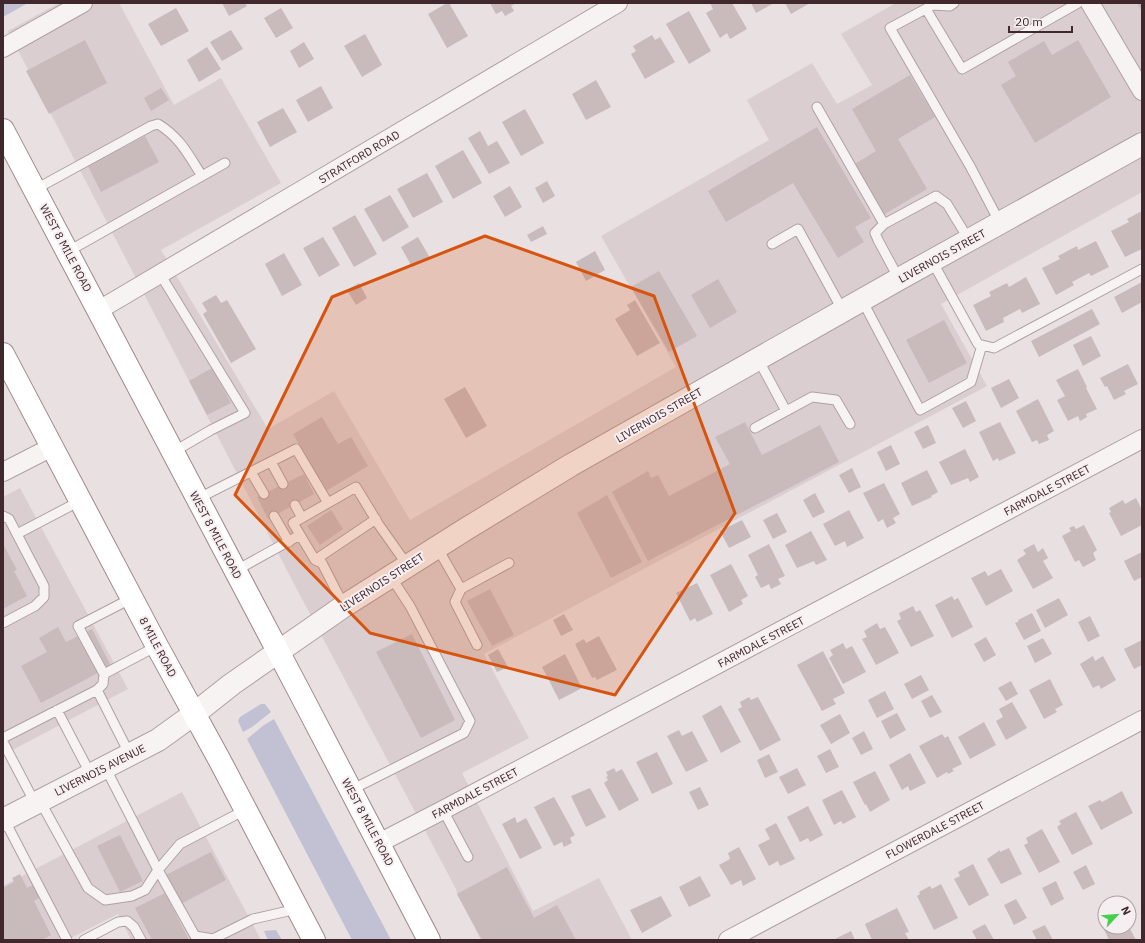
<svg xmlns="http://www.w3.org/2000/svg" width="1145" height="943" font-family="'IBM Plex Sans',sans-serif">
  <rect width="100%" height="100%" fill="#e9e0e1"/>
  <path fill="#dbced0" d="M59 3H119L174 105 221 78 281 183 161 250 268 429 334 391 410 520 676 367 601 236 769 140 747 100 812 63 837 104 872 85 841 34 896 3H1142V192L941 304 987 386 484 654 529 738 462 773 533 911 599 878 632 940H481L457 894 456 889 293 582 8 31Z
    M20 488 128 689 3 755V497Z
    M182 792 261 940H131L118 914 67 940H3V886Z"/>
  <path fill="#c1c1d3" d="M3 3H28L3 17Z
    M261 704H265L271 712 252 727 243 732 238 721 240 717Z
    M274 719 391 940H352L247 739 264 725Z
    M276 930 282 940H268L264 931Z"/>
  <path fill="#c9babc" d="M222 3H245L247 6 229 16Z
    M447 3H449L468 36 447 48 428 14Z
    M490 3H516L511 6 514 11 505 16 502 11 496 14Z
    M710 3H732L747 29 730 39 727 33 720 38 706 13 713 9Z
    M751 3H774L756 13Z
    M785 3H810L791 14Z
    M1137 3H1142V12Z
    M176 8 189 31 161 46 148 24Z
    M281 8 293 28 276 38 264 18Z
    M689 11 711 51 689 64 666 24Z
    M231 30 243 49 222 61 210 42Z
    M365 34 382 65 362 77 344 46Z
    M652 35 655 40 660 37 675 62 645 79 631 54 636 51 633 46Z
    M85 40 107 83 49 114 26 71Z
    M1078 40 1111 97 1035 143 1001 85 1016 76 1008 62 1044 41 1052 55Z
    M304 42 314 59 299 68 290 51Z
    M207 47 221 69 199 82 187 60Z
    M910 75 935 117 898 139 927 189 883 215 853 165 876 151 852 109Z
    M596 80 611 107 586 120 572 94Z
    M321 86 333 108 308 122 296 100Z
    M161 88 169 100 151 111 144 98Z
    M283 108 297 132 270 147 257 122Z
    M525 109 544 143 521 156 502 122Z
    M817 127 871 218 855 227 864 242 838 258 793 183 726 222 708 191Z
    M480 131 488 146 497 141 510 163 489 174 468 138Z
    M145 136 159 162 101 192 88 166Z
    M463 150 482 183 453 199 435 166Z
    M427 173 443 202 413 218 397 189Z
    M547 181 555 196 543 203 535 188Z
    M510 186 522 207 505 217 493 196Z
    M390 195 409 227 383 242 364 209Z
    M1142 211V249L1125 257 1111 231 1129 222 1127 219Z
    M355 215 377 254 354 267 332 228Z
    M543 226 547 234 531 242 527 235Z
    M323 237 340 265 319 277 303 248Z
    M418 237 430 258 412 267 401 247Z
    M1096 241 1109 267 1091 276 1089 273 1072 282 1074 285 1056 295 1042 268 1060 259 1058 256 1077 246 1078 250Z
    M595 251 605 270 586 281 576 262Z
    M284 253 302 285 282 296 265 264Z
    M659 271 697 336 669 352 631 287Z
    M1026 277 1040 304 1022 313 1020 309 1003 318 1004 322 986 331 973 305 991 296 989 292 1007 283 1009 287Z
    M718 279 737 312 710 328 691 295Z
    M1142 282V302L1122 313 1114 297Z
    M359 283 367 298 356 305 347 290Z
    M216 295 221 303 227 300 256 349 231 363 203 314 207 311 202 303Z
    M635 300 660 343 637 356 615 319 630 310 627 305Z
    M1092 309 1100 324 1039 357 1031 341Z
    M944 320 967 363 929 383 906 340Z
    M1091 336 1101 356 1083 366 1073 345Z
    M1128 364 1138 384 1124 391 1126 394 1114 400 1107 386 1105 387 1100 378Z
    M212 368 231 403 207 415 189 381Z
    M1078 369 1087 387 1086 388 1097 409 1086 414 1087 417 1080 421 1078 416 1068 421 1057 400 1065 396 1056 380Z
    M1009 379 1019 398 1001 408 991 388Z
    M465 387 487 426 466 438 444 399Z
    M1038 399 1054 431 1047 435 1049 440 1039 444 1037 440 1032 442 1016 411Z
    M966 401 976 421 963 428 952 408Z
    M322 417 338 444 351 437 368 466 326 491 293 434Z
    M745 422 762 455 820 425 839 462 648 561 612 492 648 471 651 478 658 475 669 496 730 464 715 437Z
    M1000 422 1016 453 999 461 998 458 993 461 979 432Z
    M928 425 936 443 923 449 914 432Z
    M891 445 900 464 886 471 877 452Z
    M965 449 979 477 970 482 968 478 951 485 939 462Z
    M852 468 861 487 849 493 839 475Z
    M927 470 938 492 931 496 932 497 912 506 901 483Z
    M304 474 314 494 268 519 257 497Z
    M884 483 900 514 893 518 896 523 887 528 883 519 878 522 863 493Z
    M815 493 825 512 813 518 803 500Z
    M607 495 642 562 611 578 577 513Z
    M1136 498 1142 510V525L1121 536 1109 513 1111 512 1109 508 1123 500 1125 504Z
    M331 510 343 529 320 545 307 526Z
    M849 510 864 538 847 547 845 541 835 546 823 524Z
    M777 513 787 532 773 539 763 520Z
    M742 520 751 537 729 548 720 531Z
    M1084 525 1097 550 1093 553 1096 560 1083 567 1079 560 1075 562 1062 536 1071 531 1069 528 1074 526 1076 529Z
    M811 531 827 560 816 565 814 561 797 568 785 545Z
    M3 544 17 570 14 571 27 596 3 609Z
    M769 544 785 576 778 579 781 584 771 589 769 584 761 588 755 577 758 575 748 555Z
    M1034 544 1038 552 1043 548 1048 558 1043 561 1053 578 1033 589 1017 560 1026 554 1023 550Z
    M1142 552V577L1134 581 1124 561Z
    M731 564 748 596 741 600 743 604 729 612 710 575Z
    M1001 569 1013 591 986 606 971 578 985 571 988 576Z
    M697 583 713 614 697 622 695 618 690 621 676 593Z
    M490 589 514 635 492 646 467 601Z
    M952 596 954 600 958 598 973 627 952 638 935 605Z
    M1059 598 1068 615 1045 628 1036 610Z
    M913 606 916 612 920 610 934 636 911 647 897 621 901 619 899 613Z
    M1032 613 1041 631 1024 640 1015 623 1019 621 1018 620Z
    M564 614 573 630 561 636 553 620Z
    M1090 616 1100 636 1088 642 1078 622Z
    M877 623 880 629 885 627 899 653 876 665 862 639 867 637 864 631Z
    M58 627 66 642 92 629 111 666 41 703 21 666 47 652 39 638Z
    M412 634 455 720 421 738 376 652Z
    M599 636 617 670 597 680 595 677 592 678 575 644 584 639 586 643Z
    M986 637 996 655 984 662 974 644Z
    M1043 638 1052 654 1035 663 1027 646Z
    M1142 640V665L1134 669 1124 649Z
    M843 643 846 649 852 646 866 672 843 684 829 658 833 655 830 650Z
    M498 649 508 667 497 672 488 655Z
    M823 651 845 693 833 699 836 704 822 711 797 665Z
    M565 654 582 688 559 700 542 667Z
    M1093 656 1095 661 1103 656 1116 680 1101 689 1099 685 1093 688 1080 664Z
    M921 675 929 690 912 699 904 684Z
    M1050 679 1063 705 1055 709 1057 712 1044 719 1029 690Z
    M1011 681 1018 694 1006 701 998 688Z
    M885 691 894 709 877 718 868 700Z
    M932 695 942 712 930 718 921 701Z
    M749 697 751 700 758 697 781 740 760 751 738 709 742 707 740 702Z
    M1012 702 1027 728 1006 740 996 721 1003 717 999 709Z
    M721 705 741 742 721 753 702 716Z
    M897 713 906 730 890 739 881 721Z
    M840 714 850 733 831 744 820 725Z
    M984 722 996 745 970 759 958 737Z
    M679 730 682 736 692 731 708 761 686 772 667 736Z
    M864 731 873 749 861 755 852 738Z
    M942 734 945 738 948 736 962 764 952 769 954 771 948 774 947 772 937 778 919 746Z
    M830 749 839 767 826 773 817 756Z
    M657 752 673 784 652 794 636 762Z
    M910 753 926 783 910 791 908 786 902 790 889 765Z
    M769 754 778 772 765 778 757 760Z
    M614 768 616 772 622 769 639 800 619 811 604 783 608 780 606 777 608 776 606 772Z
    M797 768 806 785 788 794 779 777Z
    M875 771 890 800 870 812 866 804 865 805 853 782Z
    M700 787 709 805 698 810 689 792Z
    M590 788 606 817 586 827 571 796Z
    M842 790 856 817 843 824 841 821 834 825 822 800Z
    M1122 791 1133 813 1101 830 1088 806 1100 800 1102 802Z
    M554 797 575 835 570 838 572 843 564 847 562 842 554 846 534 807Z
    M808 806 823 835 810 842 808 838 800 842 787 817Z
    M1076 812 1093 844 1072 855 1057 827 1061 824 1059 821Z
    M515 817 517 823 526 818 542 848 520 859 502 824Z
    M776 823 795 859 780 866 778 861 769 866 758 845 770 839 765 829Z
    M1042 829 1060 862 1039 873 1024 845 1028 843 1026 838Z
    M120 835 143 881 120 892 97 846Z
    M739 847 756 879 743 886 741 880 731 885 719 865 730 859 728 853Z
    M1009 848 1022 874 1001 884 987 859 1000 850V852Z
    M211 852 226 880 181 904 166 875Z
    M973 864 989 895 969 906 954 879 960 876 958 872Z
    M1086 865 1095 884 1083 890 1073 872Z
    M507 867 534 918 557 905 576 940H482L457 894Z
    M20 874 27 888 35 884 41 897 34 901 51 935 42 940H3V888L14 882 12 878Z
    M700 876 711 896 689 907 679 887Z
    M1056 881 1064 899 1051 906 1042 888Z
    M941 884 958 918 934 930 917 896 920 894 919 892 930 886 932 889Z
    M165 893 189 940H152L135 908Z
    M661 896 672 916 642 933 630 910Z
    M1016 899 1027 918 1014 925 1004 905Z
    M897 908 909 932 905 933 909 940H872L865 924Z
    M985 924 994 940H977L972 931Z
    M1045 925 1053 940H1037L1032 931Z
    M1105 926V927H1129L1136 940H1109L1103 927Z
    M851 931 855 940H833Z"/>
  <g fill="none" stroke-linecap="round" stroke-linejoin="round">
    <defs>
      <path id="service" d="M954 3 950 6 933 5 890 28 970 166 1000 223
        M926 9 962 69 1078 3
        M817 107 884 224
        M34 190 151 126 158 124C180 137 189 156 202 176
        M772 244 798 229 843 311
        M67 252 225 163
        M932 261 978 344 994 348 1142 269
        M160 274 245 413 211 430 173 452
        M899 279 878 240 875 233 884 224 936 196 947 204 969 240
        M862 300 920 410 971 382 982 345
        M758 359 786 411
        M755 428 812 397 836 400 850 424
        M271 462 283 484
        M251 472 264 494
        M197 499 296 449 328 503
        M295 505 302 518
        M3 516 9 519 44 586V597L35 606 3 623
        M274 516 289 542
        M17 534 80 501
        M437 547 461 589 455 602 477 645
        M315 560 376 519
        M235 571 300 535
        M461 589 509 563
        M344 606 322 563 315 560 293 523 356 487 379 525 408 566
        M104 674 157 646
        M97 690 130 755
        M57 710 91 775
        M3 738 97 690 103 684 104 674 78 626 132 598
        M3 742 35 803
        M351 790 464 733 470 721 410 606 391 577
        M40 801 88 888 105 900 132 896 145 890 158 870 105 767
        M245 810 180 844 158 870 195 936 213 939 253 919 297 909
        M443 810 468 857
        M4 819 67 940
        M84 940 118 922 127 921 134 927 141 940"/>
      <path id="minor" d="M1090 3 1142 91
        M3 48 83 3
        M99 310 618 3
        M3 472 52 447
        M379 843 443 810 1142 439
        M728 940 1142 720"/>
      <path id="tertiary" d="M3 820 158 740 194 714 232 684 344 606 466 529 571 465 899 279 1142 144"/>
      <path id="trunk" d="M3 130 299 691 429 940
        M3 354 157 646 219 759 314 940"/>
    </defs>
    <use href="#service" stroke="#b0a1a3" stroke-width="11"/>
    <use href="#minor" stroke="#b0a1a3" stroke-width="20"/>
    <use href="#tertiary" stroke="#b0a1a3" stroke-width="24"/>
    <use href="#trunk" stroke="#a0878b" stroke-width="24"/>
    <use href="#service" stroke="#f7f3f3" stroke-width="9"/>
    <use href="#minor" stroke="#f7f3f3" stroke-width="18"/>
    <use href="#tertiary" stroke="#f7f3f3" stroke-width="22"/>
    <use href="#trunk" stroke="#fff" stroke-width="22"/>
  </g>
  <path fill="#d7540f" fill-opacity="0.2" stroke="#d7540f" stroke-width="3" stroke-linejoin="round" d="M485 236 654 296 735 513 615 695 370 633 235 495 332 297Z"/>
  <g text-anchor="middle" stroke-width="4" stroke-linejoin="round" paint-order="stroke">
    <g font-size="11" fill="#41282c" stroke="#f6eff1">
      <text transform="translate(359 157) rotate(-31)" y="4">STRATFORD ROAD</text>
      <text transform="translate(66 248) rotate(62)" y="4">WEST 8 MILE ROAD</text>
      <text transform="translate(942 256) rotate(-29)" y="4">LIVERNOIS STREET</text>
      <text transform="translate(659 415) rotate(-30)" y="4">LIVERNOIS STREET</text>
      <text transform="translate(1047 490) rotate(-28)" y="4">FARMDALE STREET</text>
      <text transform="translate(216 535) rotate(62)" y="4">WEST 8 MILE ROAD</text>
      <text transform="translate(382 582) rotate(-33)" y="4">LIVERNOIS STREET</text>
      <text transform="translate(761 642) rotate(-28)" y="4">FARMDALE STREET</text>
      <text transform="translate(158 647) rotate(62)" y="4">8 MILE ROAD</text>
      <text transform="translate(100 770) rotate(-27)" y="4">LIVERNOIS AVENUE</text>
      <text transform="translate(475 793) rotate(-28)" y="4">FARMDALE STREET</text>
      <text transform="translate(368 822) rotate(62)" y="4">WEST 8 MILE ROAD</text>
      <text transform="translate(935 830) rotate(-28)" y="4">FLOWERDALE STREET</text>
    </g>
  </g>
  <rect width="1145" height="943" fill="none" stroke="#41282c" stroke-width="8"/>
  <g transform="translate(1117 915) rotate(64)"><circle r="19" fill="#f6eff1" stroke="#ae9fa2"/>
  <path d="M0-3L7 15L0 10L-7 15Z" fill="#44cf4f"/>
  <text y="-6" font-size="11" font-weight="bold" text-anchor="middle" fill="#41282c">N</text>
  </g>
  <path d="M1009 26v6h63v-6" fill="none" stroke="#41282c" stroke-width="2"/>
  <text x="1015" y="26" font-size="12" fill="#41282c" stroke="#f6eff1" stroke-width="3" paint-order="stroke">20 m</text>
</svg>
